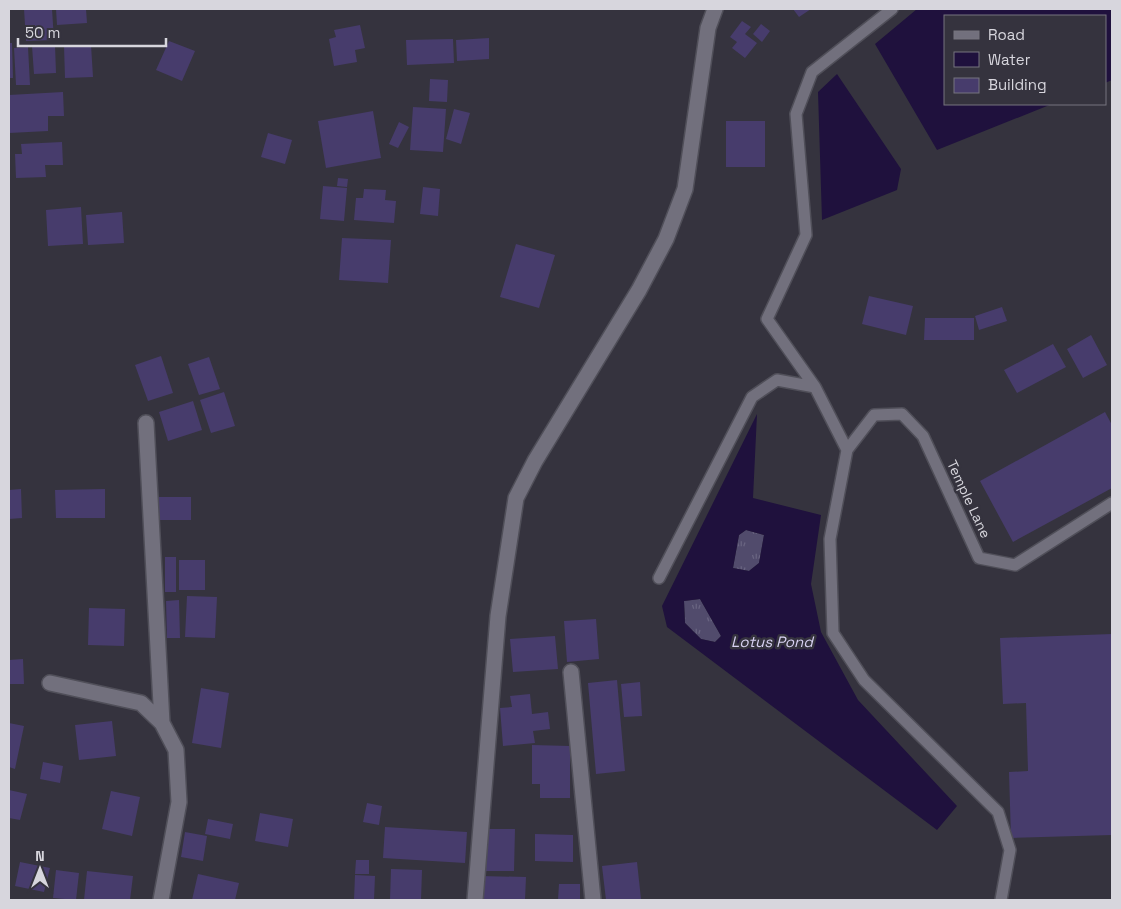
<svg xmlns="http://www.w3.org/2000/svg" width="1121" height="909" font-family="'Space Grotesk',sans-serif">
  <defs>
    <pattern id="grass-tufts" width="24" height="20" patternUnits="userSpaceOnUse" patternTransform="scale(1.25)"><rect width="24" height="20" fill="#514b6c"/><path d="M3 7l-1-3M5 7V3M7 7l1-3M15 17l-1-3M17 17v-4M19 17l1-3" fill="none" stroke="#696481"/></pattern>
  </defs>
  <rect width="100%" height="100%" fill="#35333e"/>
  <path fill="url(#grass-tufts)" d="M746 530 764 535 759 563 749 571 733 568 739 535Z
    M700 599 721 636 715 642 701 639 685 623 684 601Z"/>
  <path fill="#1f113d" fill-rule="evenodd" d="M917 9H1112V80L1105 83V16H945V104H1052L937 150 875 44Z
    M837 74 901 169 897 190 822 220 818 92Z
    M757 414 753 498 821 515 811 584 821 632 858 700 957 806 937 830 667 627 662 606ZM746 530 764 535 759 563 749 571 733 568 739 535ZM700 599 721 636 715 642 701 639 685 623 684 601Z"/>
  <path fill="#473c6c" d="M24 9H52L54 40 26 41Z
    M56 9H86L87 23 57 25Z
    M793 9H811L799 17Z
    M742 21 751 27 745 34 757 43 745 58 732 48 737 42 730 37Z
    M761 24 770 31 762 42 753 34Z
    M360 25 365 48 355 50 357 62 334 66 329 39 336 37 334 30Z
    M489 38V59L457 61 456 40Z
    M453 39 454 63 407 65 406 40Z
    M169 41 195 51 182 81 156 70Z
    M9 43H12L13 78H9Z
    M55 45 56 73 34 74 32 46Z
    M91 45 93 77 65 78 64 46Z
    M28 47 30 85H16L14 48Z
    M430 79 448 80 447 102 429 101Z
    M63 92 64 116H48V131L9 133V95Z
    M413 107 446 109 443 152 410 150Z
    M454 109 470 113 461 144 446 139Z
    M373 111 381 158 326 168 318 121Z
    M726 121H765V167H726Z
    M399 122 409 127 398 148 389 144Z
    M268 133 292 140 285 164 261 157Z
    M62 142 63 165H45L46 177 16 178 15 154H22L21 144Z
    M338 178 348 179 347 187 337 186Z
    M323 186 347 188 344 221 320 219Z
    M423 187 440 189 438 216 420 214Z
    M364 189 386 190 385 200 396 201 394 223 354 220 356 198H363Z
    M81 207 83 244 48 246 46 210Z
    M122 212 124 243 88 245 86 215Z
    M342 238 391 240 388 283 339 280Z
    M516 244 555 255 539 308 500 297Z
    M869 296 913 306 906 335 862 324Z
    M1002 307 1007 321 979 330 975 316Z
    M925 318H974V340H924Z
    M1091 335 1107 365 1083 378 1067 349Z
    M1053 344 1066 367 1017 393 1004 370Z
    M161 356 173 393 148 401 135 365Z
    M209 357 220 389 199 395 188 364Z
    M224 392 235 426 211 433 200 400Z
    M193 401 202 430 168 441 159 412Z
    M1105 412 1112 425V488L1013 542 980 481Z
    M21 489 22 518 9 519V490Z
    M105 489V518H56L55 490Z
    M157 497H191V520H157Z
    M165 557H176V592H165Z
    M179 560H205V590H179Z
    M187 596 217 597 215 638 185 637Z
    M179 600 180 638H167L166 601Z
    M89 608 125 609 124 646 88 645Z
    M596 619 599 659 567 662 564 621Z
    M1112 634V835L1011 838 1009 772 1028 771 1026 703 1003 704 1000 638Z
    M555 636 558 669 513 672 510 639Z
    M23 659 24 684H9V660Z
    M617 680 625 771 596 774 588 683Z
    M640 682 642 716 624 717 621 684Z
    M201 688 229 693 221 748 192 743Z
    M530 694 532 714 548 712 550 729 533 731 535 743 503 746 500 708 512 707 510 696Z
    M112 721 116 756 79 760 75 725Z
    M9 723 24 726 15 769 9 767Z
    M532 745 570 746V798H540V784H532Z
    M43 762 63 766 60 783 40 779Z
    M9 790 27 794 20 820 9 818Z
    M111 791 140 797 132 836 102 829Z
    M367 803 382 806 379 825 363 822Z
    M260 813 293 819 288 847 255 841Z
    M208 819 233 824 230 839 205 834Z
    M385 827 467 832 465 863 383 858Z
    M486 829H515L514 871H485Z
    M185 832 207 836 203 861 181 857Z
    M535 834 573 835V862L535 861Z
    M356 860H369V874H355Z
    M20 862 50 868 44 892 15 886Z
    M637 862 641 899 606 900 602 866Z
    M391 869 422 870 421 900H390Z
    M56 870 79 873 76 900 53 898Z
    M87 871 133 876 130 900H84Z
    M198 874 239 883 235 900H192Z
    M355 875 375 876 374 900H354Z
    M480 876 526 877 525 900H479Z
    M559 884H580V900H558Z"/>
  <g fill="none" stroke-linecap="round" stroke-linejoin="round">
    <defs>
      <path id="lane" d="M815 387 767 319 806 235 796 114 812 72 892 9
        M847 450 874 415 902 414 923 436 979 558 1015 565 1112 503
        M659 578 752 397 777 380 815 387 847 450 830 539 833 633 864 680 998 812 1010 850 1001 900"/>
      <path id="street" d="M146 423 162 723
        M571 672 593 900
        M50 683 141 703 162 723 176 750 179 802 161 900
        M475 900 498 616 516 498 535 461 639 290 666 239 685 189 708 28 715 9"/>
    </defs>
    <use href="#lane" stroke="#504f59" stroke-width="14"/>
    <use href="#street" stroke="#504f59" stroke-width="18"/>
    <use href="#lane" stroke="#72707d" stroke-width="11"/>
    <use href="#street" stroke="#72707d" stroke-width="15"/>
  </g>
  <g text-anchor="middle" stroke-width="5" stroke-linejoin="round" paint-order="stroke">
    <g font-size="14" fill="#d7d6dd" stroke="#35333e">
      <text transform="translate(969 499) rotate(65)" y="5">Temple Lane</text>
    </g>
    <g font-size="15" font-style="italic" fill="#d8d2f2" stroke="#35333e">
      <text x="772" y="647">Lotus Pond</text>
    </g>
  </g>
  <rect width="1121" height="909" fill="none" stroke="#d7d6dd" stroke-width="20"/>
  <rect x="944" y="15" width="162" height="90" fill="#35333e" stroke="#76747e"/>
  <rect x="954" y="31" width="25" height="8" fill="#72707d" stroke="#76747e"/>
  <text x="988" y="40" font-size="15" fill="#d7d6dd">Road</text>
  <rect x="954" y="52" width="25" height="15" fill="#1f113d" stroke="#76747e"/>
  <text x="988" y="65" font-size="15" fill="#d7d6dd">Water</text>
  <rect x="954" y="78" width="25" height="15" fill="#473c6c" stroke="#76747e"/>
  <text x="988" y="90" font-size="15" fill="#d7d6dd">Building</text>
  <g transform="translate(40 869)" stroke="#35333e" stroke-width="4" paint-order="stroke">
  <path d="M0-4L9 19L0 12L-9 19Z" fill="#d7d6dd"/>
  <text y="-8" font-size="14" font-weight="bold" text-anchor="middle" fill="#d7d6dd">N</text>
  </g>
  <path d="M18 38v8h148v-8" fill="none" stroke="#d7d6dd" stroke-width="2.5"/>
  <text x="25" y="38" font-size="15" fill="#d7d6dd" stroke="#35333e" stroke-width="4" paint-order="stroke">50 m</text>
</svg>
